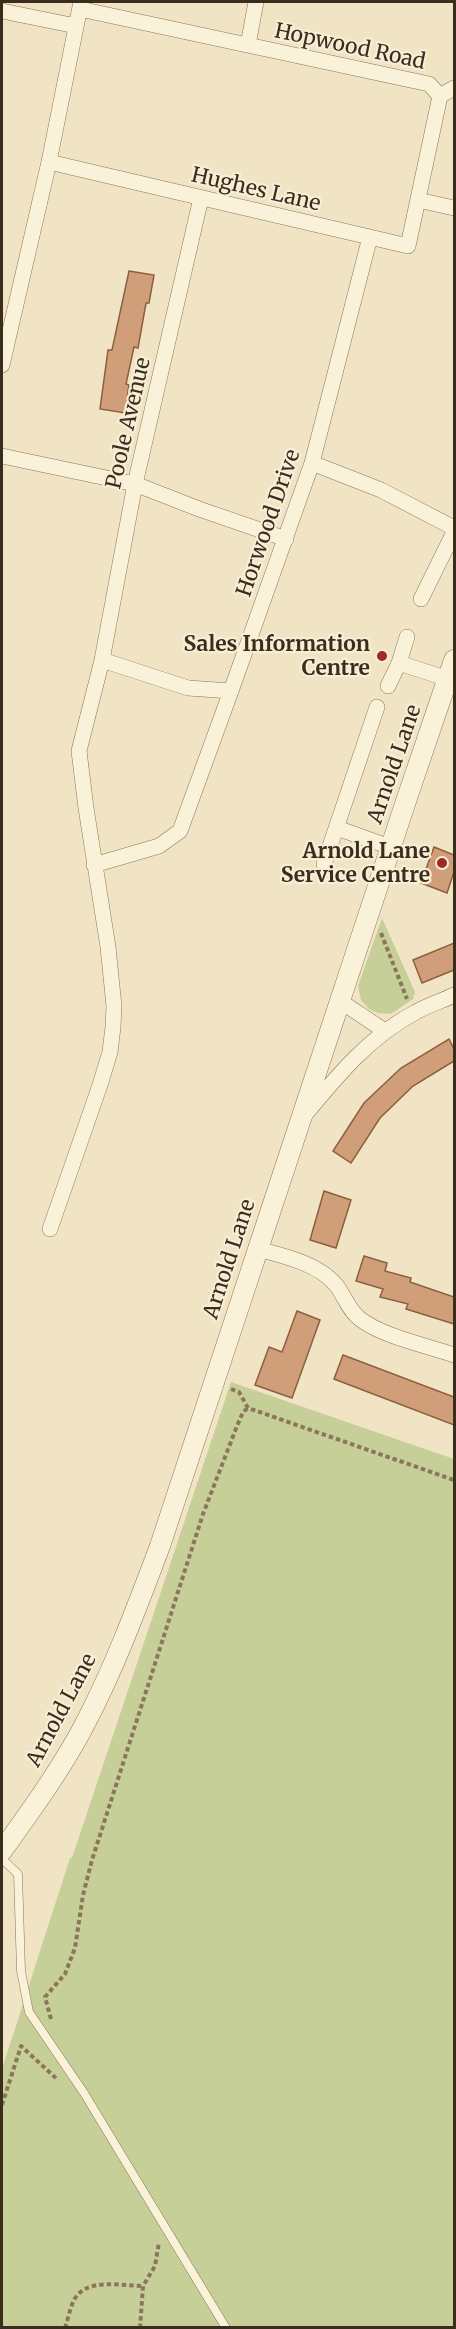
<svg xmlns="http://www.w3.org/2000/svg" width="456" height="2329" font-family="Merriweather,serif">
  <rect width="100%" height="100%" fill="#f0e4c5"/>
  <path fill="#c7cf98" d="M382 918 415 992 413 999 391 1014 378 1013 369 1009 361 1000 358 986Z
    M231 1382 454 1459V2327L2 2328V2069L70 1858H72Z"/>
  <path fill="#d09f79" stroke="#8c5f3e" stroke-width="1.5" d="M129 271 154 275 149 303H146L138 348 134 347 126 384 129 385 125 413 100 409 108 350H112Z
    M434 847 454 855V872L447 893 421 883Z
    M454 943V970L422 983 413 960Z
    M449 1039 454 1049V1061L413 1086 380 1118 351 1163 333 1151 364 1103 401 1068Z
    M324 1191 351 1200 336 1248 310 1240Z
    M364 1256 387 1263 385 1271 411 1278 410 1282 454 1297V1324L406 1309 408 1304 380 1297 383 1289 356 1281Z
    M297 1311 320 1320 292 1398 255 1385 269 1347 282 1352Z
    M343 1355 454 1397V1425L334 1379Z"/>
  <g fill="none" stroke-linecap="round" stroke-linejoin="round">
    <defs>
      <path id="service" d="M2 1859 18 1874 21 1971 29 2012 84 2093 226 2328"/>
      <path id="minor" d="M2 11 76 26
        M248 45 256 2
        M440 96 454 88
        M49 162 408 246 440 96 429 84 80 9
        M418 200 454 208
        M2 365 49 162 81 2
        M2 456 135 484 199 509 286 539
        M312 463 381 490 454 528
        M421 599 454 532
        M102 660 188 688 231 691 312 463 370 237
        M399 663 448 679
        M388 686 399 663 407 637
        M337 828 390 847
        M324 864 377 707
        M94 865 159 846 180 831 231 691
        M340 1001 385 1031
        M304 1116C337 1076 370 1036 416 1012 428 1005 442 1001 454 995
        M50 1229 100 1085 110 1052 113 1027 114 1006 108 947 86 808 79 751 102 660 135 484 201 198
        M258 1249C284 1256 319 1264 336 1285 345 1296 348 1310 360 1319 384 1337 425 1345 454 1355"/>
      <path id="tertiary" d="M2 1851C32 1809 63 1767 87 1720 116 1664 138 1604 160 1546L406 801 454 660"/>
    </defs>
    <use href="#service" stroke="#8c765a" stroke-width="9"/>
    <use href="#minor" stroke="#8c765a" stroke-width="16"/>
    <use href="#tertiary" stroke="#8c765a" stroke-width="21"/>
    <path stroke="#8c765a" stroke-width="4" stroke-dasharray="4.5 3" stroke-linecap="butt" d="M381 933 407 999
      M231 1389 239 1392 248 1408 454 1480
      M51 2019 45 1997 65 1974 75 1948 83 1895 92 1860 203 1514 237 1426 243 1412 248 1408
      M2 2105 21 2046 58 2080
      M65 2328C68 2319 70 2308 74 2300 86 2277 122 2286 143 2286
      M140 2328 143 2286 155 2266 159 2242"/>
    <use href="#service" stroke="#faf1d9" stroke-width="8"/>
    <use href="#minor" stroke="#faf1d9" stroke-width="15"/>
    <use href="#tertiary" stroke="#faf1d9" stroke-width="20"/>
  </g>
  <g fill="#9e2927" stroke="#f7eed5" stroke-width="2">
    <circle cx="382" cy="656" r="6"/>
    <circle cx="442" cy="863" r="6"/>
  </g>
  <g text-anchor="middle" stroke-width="4.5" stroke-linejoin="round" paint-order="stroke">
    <g font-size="21" fill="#3b2d1e" stroke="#f7eed5">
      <text transform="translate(350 46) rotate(12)" y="7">Hopwood Road</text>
      <text transform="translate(256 189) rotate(13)" y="7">Hughes Lane</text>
      <text transform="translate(128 423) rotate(-77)" y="7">Poole Avenue</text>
      <text transform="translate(268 523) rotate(-71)" y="7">Horwood Drive</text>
      <text transform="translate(394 764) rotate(-71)" y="7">Arnold Lane</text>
      <text transform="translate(229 1259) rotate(-72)" y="7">Arnold Lane</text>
      <text transform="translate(61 1710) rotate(-62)" y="7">Arnold Lane</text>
    </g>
    <g font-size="21" font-weight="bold" fill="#3b2d1e" stroke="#f7eed5" text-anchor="end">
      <text x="370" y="651">Sales Information<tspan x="370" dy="24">Centre</tspan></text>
      <text x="430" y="858">Arnold Lane<tspan x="430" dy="24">Service Centre</tspan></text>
    </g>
  </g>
  <rect width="456" height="2329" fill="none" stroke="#3b2d1e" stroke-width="6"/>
</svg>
